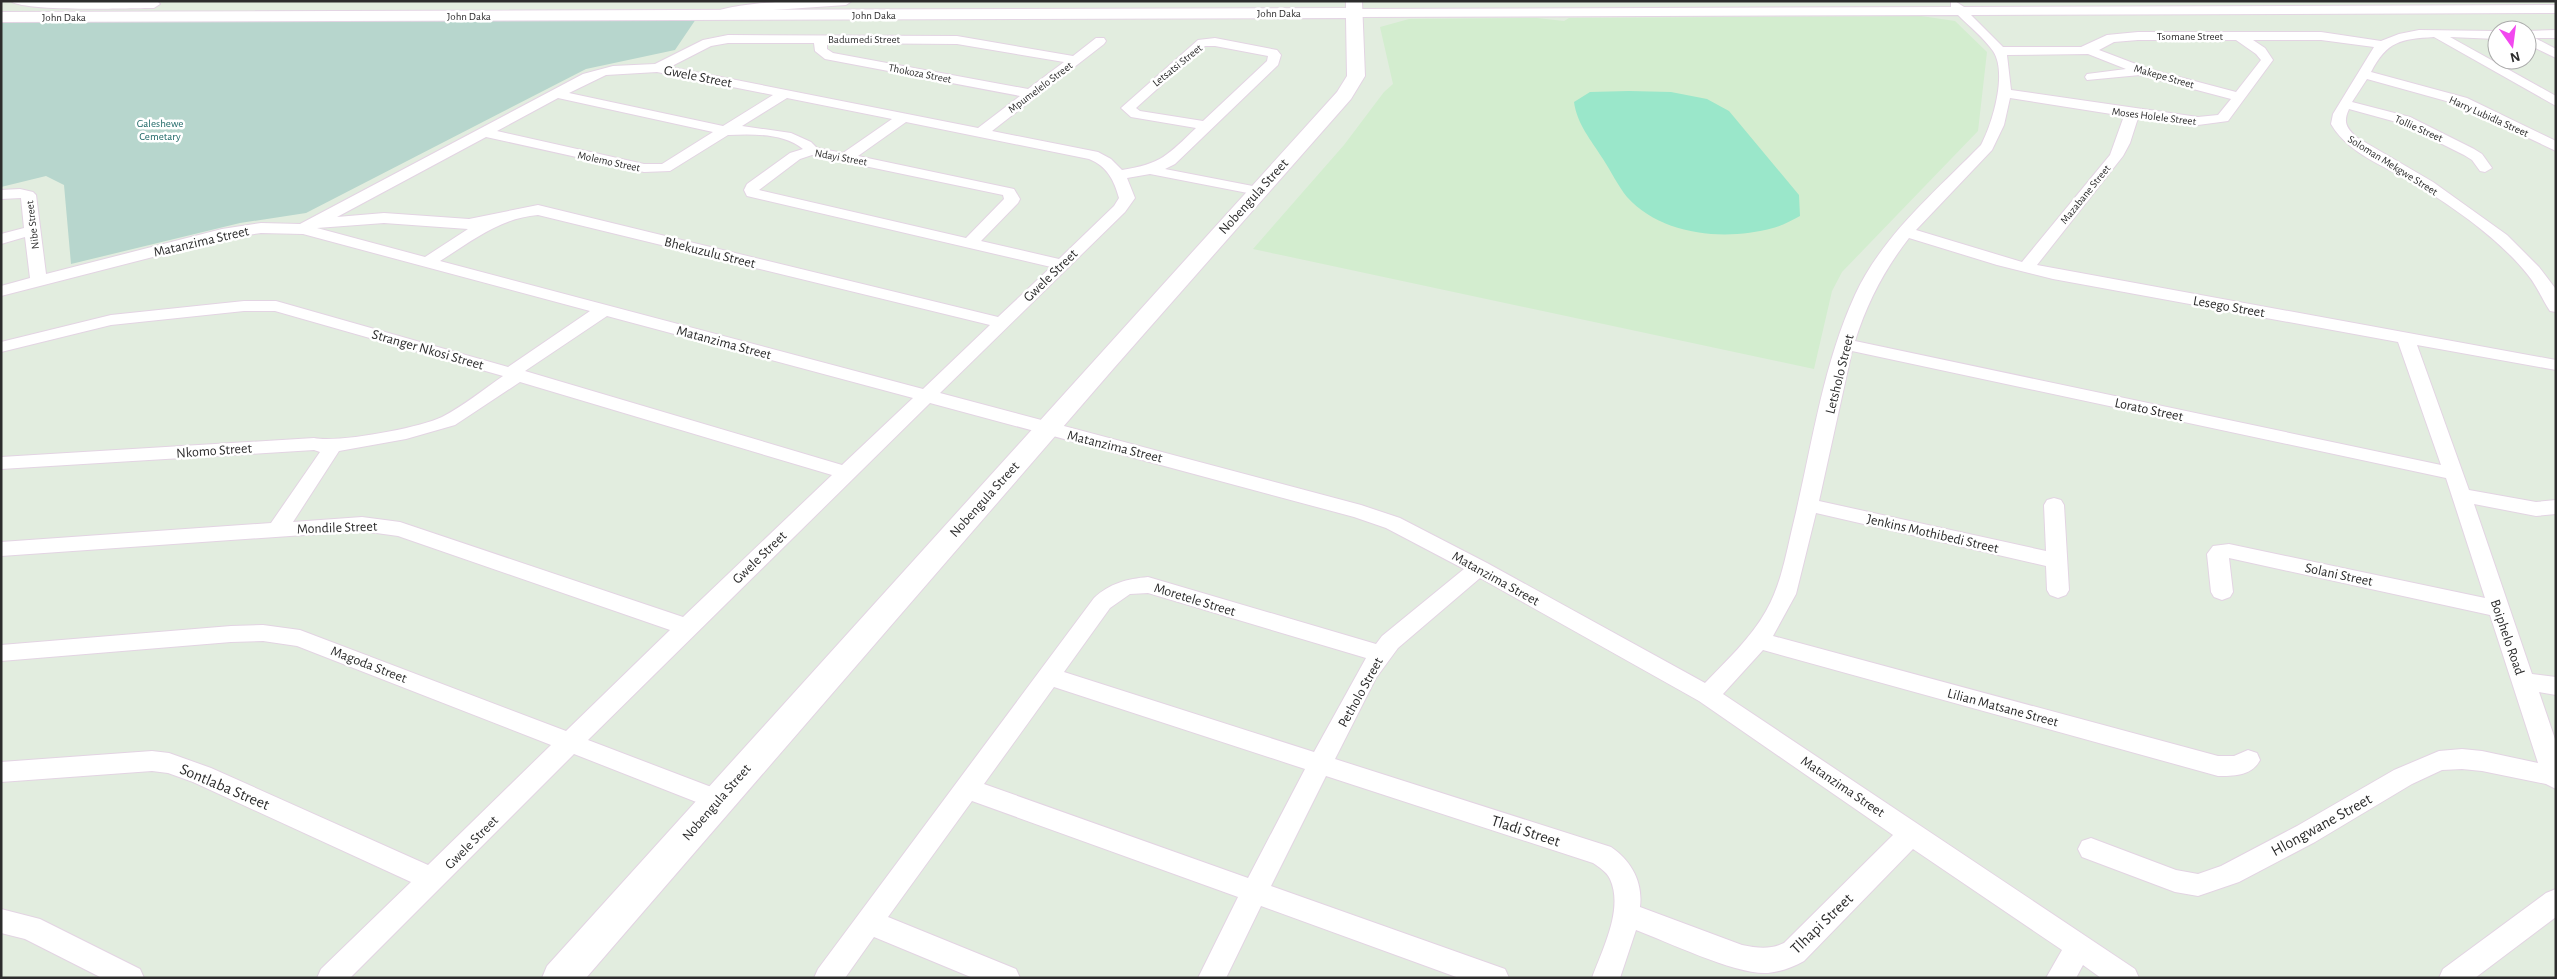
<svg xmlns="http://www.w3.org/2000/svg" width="2557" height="979" font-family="'Alegreya Sans',sans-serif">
  <rect width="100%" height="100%" fill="#e2eddf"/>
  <path fill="#d3edcf" d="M1921 16 1955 21 1987 52 1978 131 1842 272 1832 291 1814 369 1253 249 1344 145 1384 92 1393 84 1380 27 1409 19 1537 18 1564 21 1569 18Z"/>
  <path fill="#b7d6cd" d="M696 19 675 50 586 69 306 213 240 223 71 264 64 185 46 176 1 187V21Z"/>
  <path fill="#9ae7ca" d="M1629 91 1671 92 1707 99 1729 111 1799 195 1800 216C1792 220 1782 226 1773 228 1726 241 1662 236 1627 197 1618 186 1611 171 1603 159 1591 140 1577 124 1574 102L1590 92Z"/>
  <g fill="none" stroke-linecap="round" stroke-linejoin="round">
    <defs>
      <path id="street" d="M11 1H157L160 4 154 8C132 8 23 12 11 1Z
        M792 1H852L846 5 760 11 719 18 713 14C721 5 777 2 792 1Z
        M1955 1 1964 7 2556 5V13L1971 15 2003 47H2081L2107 35 2138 32H2321L2381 41 2399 34 2419 30 2497 31V39L2450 37 2556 96V106L2434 37C2401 39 2387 41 2371 72L2467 98 2556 141V151L2457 104 2367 79 2352 102 2410 117 2474 149 2482 154 2492 168 2485 172 2480 171 2472 160 2464 155 2400 123 2349 109C2343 122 2346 127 2356 137L2433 182 2507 235 2539 267 2555 288 2556 312 2550 311C2542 299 2537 286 2528 275 2500 240 2461 213 2424 189 2394 169 2350 157 2331 124L2333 114 2374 47 2321 40H2253L2265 48 2273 60 2228 121 2198 125 2138 118 2130 143 2123 156 2037 265 2556 360V370L2417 345 2469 490 2536 502 2556 500V514L2536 516 2474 504 2532 674 2556 677V695L2539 692 2556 742V789L2546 784 2482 771 2462 769 2442 770 2412 784 2315 842 2239 882 2198 896 2175 892 2082 857 2078 849 2082 841 2091 838 2176 870 2198 874 2221 866 2297 826 2394 770 2439 751 2462 749 2482 751 2538 763 2490 615 2229 558 2233 592 2230 597 2222 600 2214 597 2211 592 2207 554 2213 546 2229 544 2485 598 2446 478 1852 351 1819 501 2046 551 2044 505 2047 500 2054 498 2061 500 2064 505 2069 590 2066 595 2058 598 2050 595 2047 590 2046 566 1816 513 1796 594 1773 636 2218 756H2234L2248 750 2257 753 2260 760C2252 776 2234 776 2218 776L1763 650 1723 694 2135 969 2139 978H2101L2083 965 2076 978H2046L2062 950 1913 849 1804 961C1793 967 1780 972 1768 973 1736 975 1668 942 1636 930L1620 978H1592C1602 950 1624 909 1610 879 1607 872 1599 867 1593 863L1326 776 1271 886 1505 969 1509 978H1459L1261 906 1226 978H1198L1238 897 972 801 888 917 1016 969 1020 978H973L874 937 845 978H814L818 969 1094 598C1110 583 1127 579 1148 577L1376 644 1382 636 1464 569 1386 528 1354 517 930 403 588 740 727 793 731 800 727 807 718 810 709 807 574 754 350 978H317L321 969 411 882 193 782 168 773 152 771 1 782V762L152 751 169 753 211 768 428 865 551 745 297 646 263 641 231 642 1 661V645L231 626 263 625 300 630 566 731 670 630 398 536 362 531 1 556V542L271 523 320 452 314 450 1 469V457L314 438C338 443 419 428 442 417 463 406 483 390 503 376L275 311H244L111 325 1 352V342L111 315 244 301H276L508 367 590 311 303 234 261 233 223 239 1 296V286L30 278 25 237 1 244V234L24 228 21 198 1 199V190L20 189 33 192 36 195 46 274 222 229 261 223 300 224 583 74 613 66 655 64 703 40 728 35 957 36 1073 56 1096 38H1104L1106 41 1104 44 992 131 1098 152 1111 159 1122 170C1161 164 1168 155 1196 128L1131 117 1121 108 1198 40 1215 38 1277 50 1281 55 1278 65 1175 164 1165 169 1263 188 1265 191 1263 194 1258 195 1150 174 1127 178 1135 198 1125 212 940 393 1361 505 1400 518 1487 563 1705 683C1726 661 1751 638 1766 611 1781 585 1786 554 1793 525 1812 447 1822 367 1855 295 1882 236 1936 191 1981 145 1992 124 2008 73 1993 51 1984 38 1969 26 1958 15L1354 17 1348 13 1354 9 1951 7V2ZM2138 40H2236L2256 54 2261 60 2236 92 2149 69 2099 50 2114 42ZM728 43H814L815 51 825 59 1020 96 978 128 670 67 711 46ZM827 43 957 44 1064 62 1028 89 833 53 827 49ZM1205 46H1215L1268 56 1267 61 1203 121 1140 111 1136 108ZM2088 54 2126 69 2087 74 2085 77 2087 80 2140 75 2231 99 2218 115 2198 117 2011 90 2007 55ZM657 72 773 95 723 126 569 93 606 75ZM558 98 713 132 662 164H644L497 131ZM787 98 892 119 843 153 817 148 811 142 791 133 742 126ZM2010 98 2124 116 2110 155 2022 262 1916 230 1992 150 2004 125ZM906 122 1089 159C1107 166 1114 180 1119 198L1114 206 1059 259 981 241 1018 203 1020 199 1014 189 858 156ZM728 135C752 134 783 133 803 149L790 153 747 184 744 190 747 196 1051 267 998 317 538 205 469 219 384 213 337 217 486 137 644 172 670 171ZM812 155 1003 195 1004 199 966 238 759 190 800 159ZM538 215 990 325 923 389 440 261C472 241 500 218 538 215ZM384 223 468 229 425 257 317 228ZM1909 238 1997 265 2053 279 2398 342 2441 465 1855 341C1867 303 1884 270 1909 238ZM607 316 913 398 842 465 525 371ZM520 382 832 475 683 617 400 522 362 517 293 522 339 451 406 439 455 425ZM1480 578 1699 701 1893 835 1784 943C1770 950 1757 948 1742 945L1640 907C1643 883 1632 861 1611 847L1335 759 1376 678 1398 648ZM1148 593 1366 658 1314 752 1064 672 1110 608 1130 594ZM1054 687 1305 769 1248 878 984 784Z
        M2556 30V38H2535L2556 49V58L2527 44V31Z
        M2556 889V917L2475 978H2439L2443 969 2546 893Z
        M1 909 40 919 140 969 144 978H102L25 939 1 933Z"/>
      <path id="secondary" d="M1346 1H1362L1365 76 1351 99 1114 368 586 978H542L547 966 1337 92 1347 76 1346 18 1 22V12L1346 8Z"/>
    </defs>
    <use href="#street" stroke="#e3d4e3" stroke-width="2"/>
    <use href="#secondary" stroke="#e3d4e3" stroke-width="2"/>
    <use href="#street" fill="#fff" fill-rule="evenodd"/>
    <use href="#secondary" fill="#fff" fill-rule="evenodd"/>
  </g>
  <g text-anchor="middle" stroke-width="5" stroke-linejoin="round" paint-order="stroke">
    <g font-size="11" fill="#2c2c2c" stroke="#fff">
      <text x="1279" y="17">John Daka</text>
      <text x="874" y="19">John Daka</text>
      <text x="469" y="20">John Daka</text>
      <text x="64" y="21">John Daka</text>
      <text x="2190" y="40">Tsomane Street</text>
      <text x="864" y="43">Badumedi Street</text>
      <text transform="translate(1177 65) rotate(-39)" y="4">Letsatsi Street</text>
      <text transform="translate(920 73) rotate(11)" y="4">Thokoza Street</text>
      <text transform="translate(2164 76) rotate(16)" y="4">Makepe Street</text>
      <text transform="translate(1040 87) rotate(-37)" y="4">Mpumelelo Street</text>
      <text transform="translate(2154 116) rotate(7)" y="4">Moses Holele Street</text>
      <text transform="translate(2489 116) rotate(24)" y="4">Harry Lubidla Street</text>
      <text transform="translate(2419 128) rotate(24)" y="4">Tollie Street</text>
      <text transform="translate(841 157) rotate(10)" y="4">Ndayi Street</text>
      <text transform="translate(609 161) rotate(12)" y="4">Molemo Street</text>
      <text transform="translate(2393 165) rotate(32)" y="4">Soloman Mekgwe Street</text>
      <text transform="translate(2085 194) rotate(-51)" y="4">Mazabane Street</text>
      <text transform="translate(32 225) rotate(-97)" y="4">Nibe Street</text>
    </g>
    <g font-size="11" fill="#1e6766" stroke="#fff">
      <text x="160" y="127">Galeshewe<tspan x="160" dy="13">Cemetary</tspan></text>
    </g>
    <g font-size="14" fill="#2c2c2c" stroke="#fff">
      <text transform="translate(698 76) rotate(11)" y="5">Gwele Street</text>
      <text transform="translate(1253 196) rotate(-48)" y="5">Nobengula Street</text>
      <text transform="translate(201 241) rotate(-13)" y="5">Matanzima Street</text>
      <text transform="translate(710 252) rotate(14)" y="5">Bhekuzulu Street</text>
      <text transform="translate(1050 275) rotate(-44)" y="5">Gwele Street</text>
      <text transform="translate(2229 306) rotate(10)" y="5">Lesego Street</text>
      <text transform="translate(724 342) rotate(15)" y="5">Matanzima Street</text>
      <text transform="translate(428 349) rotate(16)" y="5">Stranger Nkosi Street</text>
      <text transform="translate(1839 374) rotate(-76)" y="5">Letsholo Street</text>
      <text transform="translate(2149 409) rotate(12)" y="5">Lorato Street</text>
      <text transform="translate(1115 446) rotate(14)" y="5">Matanzima Street</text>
      <text transform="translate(214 450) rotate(-4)" y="5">Nkomo Street</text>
      <text transform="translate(984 499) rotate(-48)" y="5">Nobengula Street</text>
      <text transform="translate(337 527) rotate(-2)" y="5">Mondile Street</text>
      <text transform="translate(1933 533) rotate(13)" y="5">Jenkins Mothibedi Street</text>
      <text transform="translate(759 557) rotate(-44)" y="5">Gwele Street</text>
      <text transform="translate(2339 574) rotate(12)" y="5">Solani Street</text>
      <text transform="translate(1496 578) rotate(29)" y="5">Matanzima Street</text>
      <text transform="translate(1195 599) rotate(17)" y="5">Moretele Street</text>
      <text transform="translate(2508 637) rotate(71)" y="5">Boiphelo Road</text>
      <text transform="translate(369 664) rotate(21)" y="5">Magoda Street</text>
      <text transform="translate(1360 692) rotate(-61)" y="5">Petholo Street</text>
      <text transform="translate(2003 707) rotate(15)" y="5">Lilian Matsane Street</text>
      <text transform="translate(1843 786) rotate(34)" y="5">Matanzima Street</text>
      <text transform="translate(716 802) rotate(-49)" y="5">Nobengula Street</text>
      <text transform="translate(471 842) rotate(-45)" y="5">Gwele Street</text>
    </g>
    <g font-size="16" fill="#2c2c2c" stroke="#fff">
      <text transform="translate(225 786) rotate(23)" y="6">Sontlaba Street</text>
      <text transform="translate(2321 824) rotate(-29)" y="6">Hlongwane Street</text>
      <text transform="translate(1526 830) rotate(18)" y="6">Tladi Street</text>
      <text transform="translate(1821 923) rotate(-44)" y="6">Tlhapi Street</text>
    </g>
  </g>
  <rect width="2557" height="979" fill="none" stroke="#2c2c2c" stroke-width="5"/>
  <g transform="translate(2512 45) rotate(166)"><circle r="24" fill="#ffffff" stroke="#ababab"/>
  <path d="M0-4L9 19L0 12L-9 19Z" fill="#f247ef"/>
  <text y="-8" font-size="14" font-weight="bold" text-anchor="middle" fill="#2c2c2c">N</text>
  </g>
</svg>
